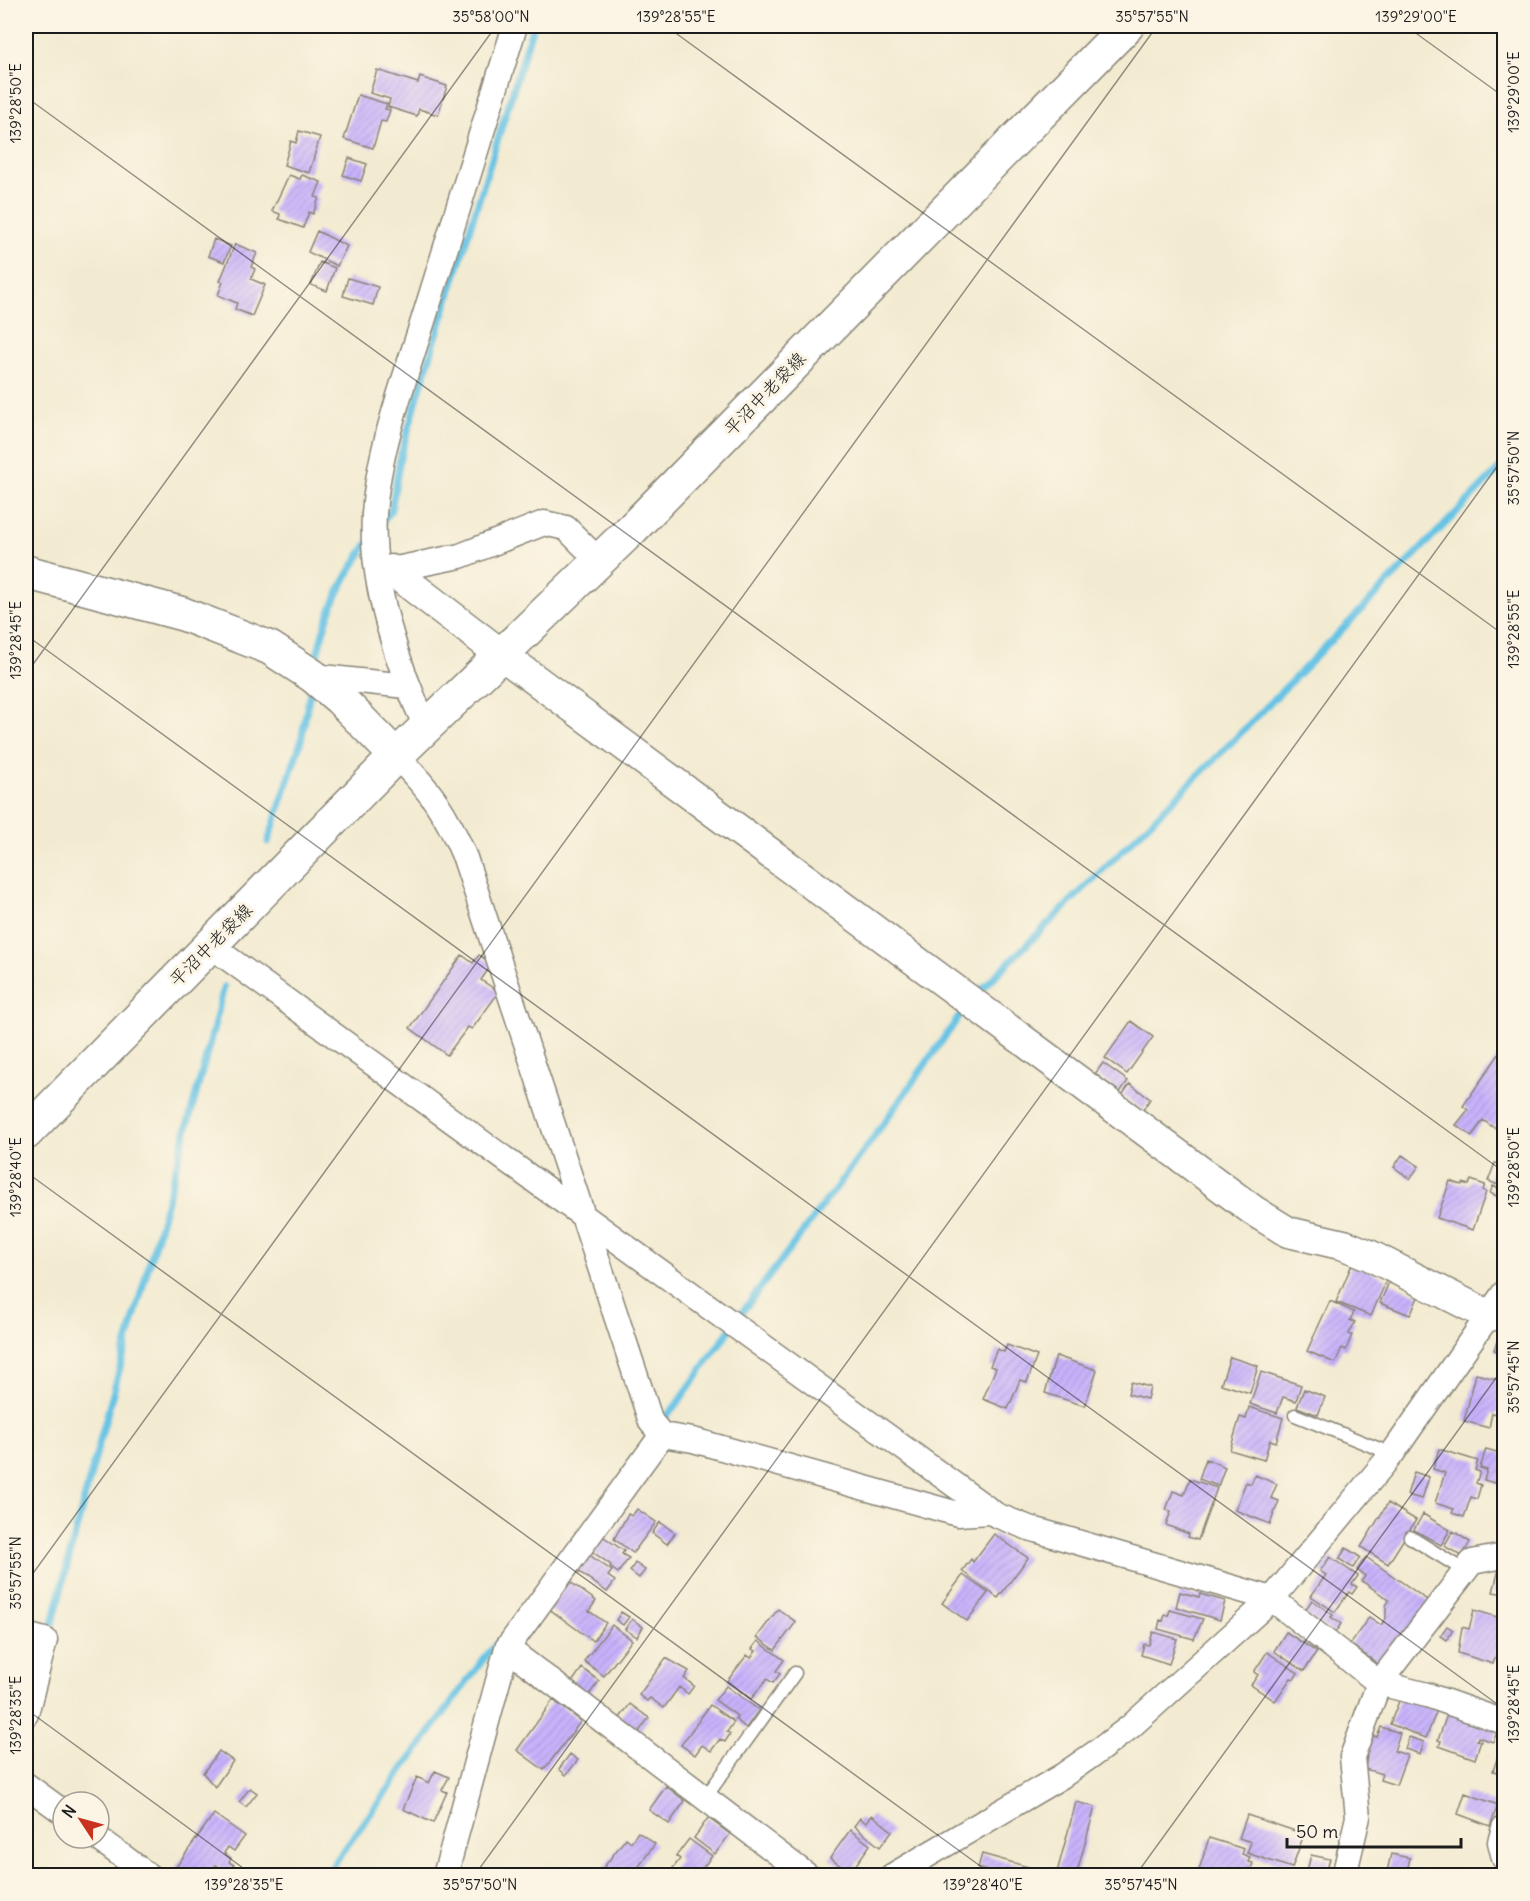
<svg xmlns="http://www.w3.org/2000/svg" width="1530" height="1901" font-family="Delius,'Klee One',sans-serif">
  <defs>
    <pattern id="building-hatch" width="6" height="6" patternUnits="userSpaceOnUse" patternTransform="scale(1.5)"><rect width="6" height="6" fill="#c8b3fc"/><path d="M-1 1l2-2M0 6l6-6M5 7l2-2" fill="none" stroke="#ab99d7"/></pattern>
  </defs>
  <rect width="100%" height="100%" fill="#fcf5e5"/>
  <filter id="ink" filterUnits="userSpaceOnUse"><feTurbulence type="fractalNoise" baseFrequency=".0167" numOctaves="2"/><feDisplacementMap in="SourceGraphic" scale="12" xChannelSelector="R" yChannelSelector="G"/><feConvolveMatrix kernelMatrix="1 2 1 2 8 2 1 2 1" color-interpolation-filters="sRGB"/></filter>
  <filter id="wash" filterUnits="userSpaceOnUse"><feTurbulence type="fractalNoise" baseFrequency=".008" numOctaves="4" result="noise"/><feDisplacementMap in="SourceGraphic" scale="24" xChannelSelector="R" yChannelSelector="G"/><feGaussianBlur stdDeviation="1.35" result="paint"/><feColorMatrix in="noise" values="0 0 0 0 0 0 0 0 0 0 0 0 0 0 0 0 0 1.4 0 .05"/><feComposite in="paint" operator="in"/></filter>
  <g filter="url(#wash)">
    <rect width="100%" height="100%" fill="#f3ebd1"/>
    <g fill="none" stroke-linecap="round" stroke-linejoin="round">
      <path stroke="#66c3e4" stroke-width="7" d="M381 524 391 510 400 458 420 389 533 26
        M315 666C324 617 340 583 368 543
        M268 842 301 741 311 686
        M975 996 1232 742 1504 464
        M658 1426 677 1404 743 1311 866 1148 966 1007
        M53 1623C104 1409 171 1200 224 987
        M325 1876 485 1657 501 1640"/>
    </g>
    <g id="blocks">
      <path fill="url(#building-hatch)" d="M413 26H440V30L413 29Z
        M377 70 418 83 420 77 447 86 438 115 419 109 417 116 388 107 390 99 370 93Z
        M358 95 387 104 385 109 390 110 386 122 381 121 373 148 344 139Z
        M299 131 320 137 309 173 284 165 291 141 296 143Z
        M349 158 367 164 361 181 343 175Z
        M289 175 300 179 302 175 321 182 315 197 319 198 313 214 309 212 303 228 279 219 280 214 272 211Z
        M317 231 347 246 337 266 308 252Z
        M214 239 231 246 224 262 208 256Z
        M235 244 257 253 251 267 255 269 251 279 265 285 252 316 235 309 237 303 218 295 223 282 220 281Z
        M320 262 335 268 327 291 311 285Z
        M348 278 378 287 373 305 343 296Z
        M462 955 473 963 479 955 492 964 481 980 499 992 472 1029 468 1027 447 1055 410 1028Z
        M1131 1021 1153 1037 1127 1074 1105 1058Z
        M1504 1047V1114L1494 1128 1483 1120 1472 1136 1456 1125 1468 1110 1463 1106Z
        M1103 1063 1128 1081 1120 1092 1095 1074Z
        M1130 1084 1150 1099 1143 1110 1122 1095Z
        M1402 1155 1419 1166 1410 1179 1394 1167Z
        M1501 1160 1504 1161V1199L1490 1193 1493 1186 1500 1189 1501 1186 1488 1181 1495 1163 1500 1164Z
        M1471 1180 1485 1185 1483 1190 1486 1192 1473 1230 1437 1218 1450 1181 1462 1185 1463 1183 1469 1185Z
        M1352 1264 1387 1279 1371 1316 1336 1302Z
        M1389 1282 1419 1295 1410 1315 1380 1303Z
        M1330 1301 1354 1312 1350 1320 1355 1322 1349 1334 1352 1335 1346 1350 1342 1348 1335 1363 1307 1351Z
        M1501 1331 1504 1333V1355L1494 1350Z
        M1007 1345 1037 1356 1027 1382 1020 1380 1008 1409 983 1399 996 1368 990 1366 997 1349 1004 1352Z
        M1056 1356 1097 1370 1085 1406 1045 1393Z
        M1230 1357 1258 1366 1250 1393 1221 1384Z
        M1261 1372 1301 1385 1296 1401 1283 1397 1277 1413 1250 1404Z
        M1476 1374 1504 1381 1497 1414 1492 1413 1489 1428 1464 1421Z
        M1131 1382 1150 1387 1147 1399 1128 1394Z
        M1304 1389 1325 1397 1318 1415 1297 1407Z
        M1249 1407 1283 1418 1276 1442 1270 1440 1264 1460 1230 1450 1240 1417 1246 1419Z
        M1439 1449 1478 1461 1475 1470 1480 1472 1476 1483 1481 1485 1477 1499 1471 1497 1464 1517 1452 1513 1454 1509 1435 1503 1445 1473 1433 1469Z
        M1486 1449 1504 1454V1486L1484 1480 1487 1470 1480 1468Z
        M1206 1459 1225 1467 1218 1486 1199 1479Z
        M1414 1472 1429 1477 1422 1499 1407 1495Z
        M1255 1475 1277 1484 1271 1498 1279 1501 1270 1524 1235 1510 1246 1482 1251 1484Z
        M1190 1479 1217 1488 1198 1540 1188 1537 1189 1534 1166 1525 1171 1511 1166 1510 1173 1491 1184 1495Z
        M1388 1503 1416 1520 1388 1564 1361 1547Z
        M637 1509 656 1522 633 1553 614 1539 628 1514 632 1516Z
        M1423 1514 1450 1530 1441 1545 1414 1530Z
        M660 1522 675 1533 667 1544 652 1533Z
        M1453 1531 1470 1542 1462 1556 1444 1546Z
        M994 1534 1028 1558 998 1598 962 1571 971 1559 973 1562Z
        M601 1535 624 1551 622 1554 629 1558 618 1573 610 1567 611 1565 590 1550Z
        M1346 1548 1360 1557 1353 1568 1339 1559Z
        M588 1554 612 1571 608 1576 615 1581 607 1592 577 1570Z
        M1330 1557 1358 1576 1352 1584 1357 1587 1352 1594 1349 1592 1335 1612 1311 1596 1326 1575 1320 1571Z
        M1366 1557 1430 1602 1385 1669 1350 1644 1369 1617 1381 1625 1386 1618V1606L1389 1600 1362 1581 1365 1576 1357 1570Z
        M635 1563 645 1570 639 1578 630 1571Z
        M1499 1569 1504 1570V1594L1493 1592Z
        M963 1575 988 1593 967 1621 942 1603Z
        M569 1581 596 1601 589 1611 606 1623 593 1641 548 1608Z
        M1180 1592 1199 1597 1200 1594 1225 1601 1220 1620 1176 1607Z
        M1312 1600 1333 1615 1331 1617 1341 1624 1334 1634 1303 1613Z
        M778 1609 796 1622 775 1650 757 1637Z
        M1170 1610 1203 1619 1194 1639 1158 1629 1160 1620 1163 1621 1165 1615 1168 1616Z
        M1474 1610 1504 1619V1641L1501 1640 1493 1664 1458 1653 1462 1627 1469 1629Z
        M621 1612 629 1617 623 1625 616 1620Z
        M632 1619 643 1627 637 1637 625 1629Z
        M612 1625 632 1640 604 1676 584 1661Z
        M1447 1626 1453 1630 1447 1640 1440 1636Z
        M1153 1632 1177 1639 1169 1664 1141 1655 1144 1644 1149 1645Z
        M1286 1632 1317 1652 1304 1671 1274 1651Z
        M758 1641 784 1660 776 1671 780 1674 773 1683 767 1679 751 1699 727 1681 747 1655 751 1658 756 1651 752 1649Z
        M1267 1652 1298 1673 1294 1679 1291 1678 1275 1701 1251 1685 1258 1675 1254 1672Z
        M666 1658 689 1671 684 1678 694 1686 688 1694 679 1687 664 1708 650 1698 647 1701 639 1695Z
        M582 1668 599 1681 589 1695 572 1682Z
        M726 1686 759 1710 746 1728 735 1719 737 1716 715 1700Z
        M1401 1696 1437 1710 1426 1738 1390 1724Z
        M553 1700 581 1721 544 1770 517 1750Z
        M630 1704 649 1718 638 1733 619 1719Z
        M710 1705 734 1722 727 1732 730 1734 725 1742 720 1739 711 1751 702 1745 695 1755 681 1745Z
        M1448 1712 1498 1730 1493 1742 1478 1737 1477 1740 1481 1741 1475 1759 1439 1746 1441 1741 1438 1740Z
        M1381 1727 1400 1733 1394 1751 1407 1755 1396 1785 1380 1780 1382 1774 1365 1769 1367 1756 1361 1754 1368 1734 1377 1737Z
        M1409 1737 1424 1742 1420 1754 1405 1749Z
        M1500 1750 1504 1752V1774L1493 1771Z
        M219 1751 233 1761 215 1787 203 1773Z
        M570 1754 578 1760 566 1775 559 1769Z
        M435 1771 449 1777 442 1790 447 1792 433 1823 403 1809 417 1777 429 1783Z
        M666 1786 685 1801 669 1824 649 1810Z
        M250 1788 257 1793 246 1807 239 1802Z
        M1465 1793 1498 1805 1490 1826 1458 1814Z
        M1076 1802 1095 1807 1076 1876H1056Z
        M214 1814 245 1836 234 1851 228 1847 224 1853 231 1858 229 1862 234 1865 228 1873 216 1865 208 1876 203 1873 189 1876 176 1867Z
        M872 1815 892 1831 880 1847 854 1826 860 1818 866 1823Z
        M1247 1815 1304 1834 1292 1868 1247 1853 1251 1842 1239 1838Z
        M708 1818 730 1834 715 1854 694 1838Z
        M850 1830 870 1845 850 1873 830 1858Z
        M638 1832 655 1844 637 1869 641 1871 638 1876H605L600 1872 626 1838 631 1842Z
        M1209 1838 1244 1849 1242 1854 1250 1857 1248 1862 1253 1863 1249 1876H1202L1198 1873Z
        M689 1839 712 1856 698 1874 700 1876H667L680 1859 676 1856Z
        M982 1854 1039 1870 1038 1876H1006L978 1868Z
        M1391 1854 1410 1858 1406 1876H1386Z
        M1311 1855 1330 1859 1325 1876 1307 1871Z
        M1359 1871 1369 1873 1368 1876H1358Z"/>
    </g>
  </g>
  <g filter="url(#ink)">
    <use href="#blocks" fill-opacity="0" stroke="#888476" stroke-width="1.5"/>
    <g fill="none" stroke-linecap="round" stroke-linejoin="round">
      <defs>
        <path id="service" d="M1295 1415 1392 1454
          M1410 1537 1465 1571
          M705 1798 795 1673"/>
        <path id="minor" d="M381 572 460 556 544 523 566 528 599 561
          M313 676 406 686
          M427 729C398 668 370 582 374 514 378 451 404 381 423 321 454 222 484 124 515 26
          M396 756C431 791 446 812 465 858L651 1422 662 1435 693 1440 958 1514 990 1512
          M211 946 996 1515 1029 1528 1272 1599 1379 1683 1427 1695 1504 1722
          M26 1635 45 1640 26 1714
          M507 1648 662 1435
          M26 1785 63 1812
          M1504 1828 1500 1842 1504 1858
          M98 1838 149 1876
          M445 1876 507 1648 808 1876
          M892 1876 1062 1776 1098 1751 1130 1727 1272 1599 1392 1454 1504 1293
          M1344 1876 1358 1817 1352 1757 1379 1683 1472 1562 1504 1556"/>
        <path id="tertiary" d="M391 570 502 655 1254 1211 1288 1232 1344 1245 1369 1255 1490 1316"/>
        <path id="secondary" d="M26 572 183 614 270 648 313 676 339 698 396 756
          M26 1133 396 756 633 528 1127 26"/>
      </defs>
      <use href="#service" stroke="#888476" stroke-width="15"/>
      <use href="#minor" stroke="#888476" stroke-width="27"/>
      <use href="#tertiary" stroke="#888476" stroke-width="33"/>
      <use href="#secondary" stroke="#888476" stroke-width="36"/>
      <use href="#service" stroke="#fff" stroke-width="12"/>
      <use href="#minor" stroke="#fff" stroke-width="24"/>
      <use href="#tertiary" stroke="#fff" stroke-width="30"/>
      <use href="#secondary" stroke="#fff" stroke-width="33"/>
    </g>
  </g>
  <path fill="none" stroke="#1c1c1c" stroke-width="1.5" stroke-opacity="0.45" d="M666 26 1504 635M1406 26 1504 97M26 97 1504 1172M26 635 1504 1709M26 674 496 26M26 1172 994 1876M26 1583 1157 26M26 1709 254 1876M474 1876 1504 457M1135 1876 1504 1367"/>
  <g text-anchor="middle" stroke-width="6" stroke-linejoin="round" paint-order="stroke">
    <g font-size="18" fill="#1c1c1c" stroke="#fcf5e5">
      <text transform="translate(765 394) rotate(-46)" y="6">平沼中老袋線</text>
      <text transform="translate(211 945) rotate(-45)" y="6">平沼中老袋線</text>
    </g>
  </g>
  <rect width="1530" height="1901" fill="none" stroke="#fcf5e5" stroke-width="66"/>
  <g transform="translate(81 1820) rotate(306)"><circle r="28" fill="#fcf5e5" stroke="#a29e95" stroke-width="1.5"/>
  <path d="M0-4.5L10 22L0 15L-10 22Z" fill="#c8321e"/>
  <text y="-9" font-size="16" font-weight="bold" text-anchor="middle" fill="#1c1c1c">N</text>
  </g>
  <path d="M1287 1838v9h174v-9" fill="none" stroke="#1c1c1c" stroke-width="3"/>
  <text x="1296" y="1838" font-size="18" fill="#1c1c1c" stroke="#fcf5e5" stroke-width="4.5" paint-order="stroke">50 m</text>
  <rect x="33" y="33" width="1464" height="1835" fill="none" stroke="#1c1c1c" stroke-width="2"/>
  <g font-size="15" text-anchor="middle" fill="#1c1c1c">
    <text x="491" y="22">35°58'00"N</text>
    <text x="676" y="22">139°28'55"E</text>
    <text x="1152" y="22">35°57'55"N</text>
    <text x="1416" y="22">139°29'00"E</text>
    <text transform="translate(1514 92) rotate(-90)" y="5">139°29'00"E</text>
    <text transform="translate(16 103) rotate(-90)" y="5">139°28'50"E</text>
    <text transform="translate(1514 468) rotate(-90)" y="5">35°57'50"N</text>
    <text transform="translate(1514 629) rotate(-90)" y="5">139°28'55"E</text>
    <text transform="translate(16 640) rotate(-90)" y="5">139°28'45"E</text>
    <text transform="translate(1514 1167) rotate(-90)" y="5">139°28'50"E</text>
    <text transform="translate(16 1177) rotate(-90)" y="5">139°28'40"E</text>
    <text transform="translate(1514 1377) rotate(-90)" y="5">35°57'45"N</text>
    <text transform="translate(16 1573) rotate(-90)" y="5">35°57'55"N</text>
    <text transform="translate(1514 1704) rotate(-90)" y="5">139°28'45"E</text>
    <text transform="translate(16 1715) rotate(-90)" y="5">139°28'35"E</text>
    <text x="244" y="1890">139°28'35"E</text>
    <text x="480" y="1890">35°57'50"N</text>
    <text x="983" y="1890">139°28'40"E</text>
    <text x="1141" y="1890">35°57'45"N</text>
  </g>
</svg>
